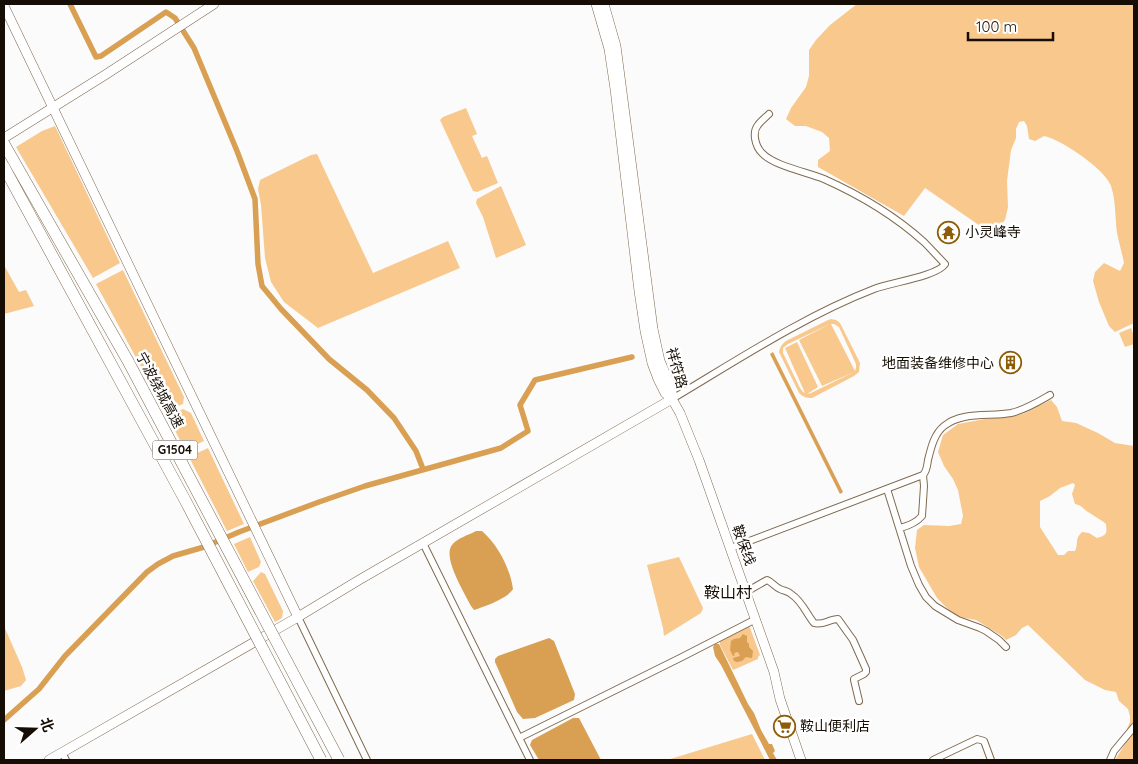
<svg xmlns="http://www.w3.org/2000/svg" width="1138" height="764" font-family="Quicksand,'Noto Sans SC',sans-serif">
  <rect width="100%" height="100%" fill="#fbfbfb"/>
  <path fill="#f8c88d" fill-rule="evenodd" d="M857 4H1134V323L1115 332 1109 326 1099 302 1093 281 1095 272 1104 263 1120 271 1124 263C1122 253 1119 243 1117 233 1115 218 1116 201 1111 186 1105 170 1071 147 1055 140 1052 138 1048 137 1044 136L1035 141 1029 139 1027 126 1024 121 1019 122 1016 129V138L1011 150 1007 181 1008 207 1005 220 997 229 989 232 925 188 904 216 818 167V160L830 151 829 138 822 132 806 126H795L786 119 791 108 806 87 809 76V50L816 40 830 25Z
    M466 108 477 134 472 136 482 158 487 156 498 183 477 192 473 191 440 120 443 117Z
    M55 126 120 263 93 278 16 147 42 131Z
    M317 154 373 273 448 241 460 268 318 328 284 302 271 282 265 258 261 205 258 189 260 180 311 155Z
    M501 186 526 245 496 258 483 217 476 203 477 199Z
    M4 265 19 292 26 290 34 306 4 314Z
    M123 270 184 397 183 404 165 411 96 284Z
    M831 319 836 320 840 323 860 363 859 372 854 376 812 398C806 398 803 397 799 393L779 352C780 347 782 344 786 341L828 320ZM830 324 799 340 822 386 854 372 811 393 807 394 818 387 797 342 785 348 805 393 803 392 800 388 783 353V348L788 344ZM831 324H834L839 327 856 364V368L855 371Z
    M1131 328 1134 336V344L1125 347 1119 333Z
    M1051 400 1057 407 1062 421 1076 423 1098 433 1115 443 1134 446V760H1115L1128 739 1127 729 1130 722V716L1128 709 1119 701 1116 692 1105 690 1085 680 1028 625 1022 628 1016 635 1006 640 1002 636 976 620 959 617 948 609 937 598 919 567 915 548 917 530 924 525 949 526 961 524 963 516 958 490 953 479 944 466 938 452 943 435 958 424 985 419 1023 414ZM1073 483 1075 485 1072 494 1075 504C1082 505 1083 509 1088 512 1094 516 1100 519 1106 524 1107 534 1107 535 1097 538L1089 533 1082 532C1074 540 1079 543 1075 551H1068L1064 555H1058L1040 527V501L1050 496 1060 488Z
    M183 409 191 413 204 441 185 450 168 417Z
    M208 448 244 524 227 531 189 457Z
    M250 537 261 562 259 567 248 572 234 544Z
    M679 557 703 608 701 613 664 636 663 628 647 565Z
    M261 572 265 574 283 611 282 618 275 622 253 581Z
    M749 625 760 655 758 657V659L733 670 720 645V639Z
    M4 626 22 667 26 680 21 686 4 691Z
    M752 734 765 760H667Z"/>
  <path fill="#d99f53" d="M773 352 843 492 840 494 770 354Z
    M476 531H482C498 545 510 568 513 589 507 599 485 606 474 610L471 606C465 594 442 557 452 545 457 538 469 535 476 531Z
    M743 634 747 636V642L749 644V647L753 651 752 658 746 657 742 661 737 662 734 661 733 658 740 656 738 652 734 653 735 655 733 656 730 650 731 641 734 639 740 638Z
    M549 638 554 641 575 694 574 700 535 718 523 719 517 712 495 662V659L498 656Z
    M715 644H719L748 704 754 713 761 730 769 744H772L775 751 773 753 777 760H770L721 665 715 656 713 647Z
    M573 718H579L601 760H539L530 745 532 740Z"/>
  <g fill="none" stroke-linecap="round" stroke-linejoin="round">
    <path stroke="#d99f53" stroke-width="5.5" d="M70 4 96 57 101 56 166 12 175 18 194 48 237 151 255 199 258 264 262 286 281 309 329 359 367 390 394 418 416 451 423 469
      M4 720 39 689 65 656 147 572 158 564 173 556 204 547 239 532 319 502 365 486 501 448 528 431 520 405 535 380 632 357"/>
    <defs>
      <path id="street" d="M672 399C736 361 804 316 874 289 889 283 938 276 945 264 938 257 931 249 924 242 895 216 860 195 824 179 807 172 774 166 762 153 755 146 752 132 758 125 761 121 766 117 769 114
        M887 489 911 566 919 585 926 597 935 606 958 620 980 628 986 631 999 640 1006 647
        M900 528C908 526 916 523 922 516L924 486 923 475
        M423 543 530 760
        M731 548 923 475C927 471 927 466 928 460 931 448 934 434 944 426 963 411 990 417 1011 413 1025 410 1038 402 1050 395
        M746 592 767 580C772 582 775 587 780 589 784 591 788 591 791 594 802 601 806 613 814 623 823 626 829 619 838 619L853 640 866 669V672L864 674 854 679V680L859 701
        M298 617 367 760
        M519 738 682 657 756 619
        M62 752 66 760
        M933 760 977 739 984 741 991 760
        M1110 760 1114 751 1134 727"/>
      <path id="secondary" d="M596 4 609 49 615 89 639 291 645 331 652 363 658 379 665 393 672 399 680 413 699 460 774 672 780 699 801 760
        M604 4 616 46 653 329 660 361 672 389V399
        M4 6 298 617
        M4 138 105 75 214 4
        M49 760 298 617 359 580 672 399"/>
    </defs>
    <use href="#street" stroke="#806a50" stroke-width="8"/>
    <use href="#secondary" stroke="#806a50" stroke-width="10"/>
    <use href="#street" stroke="#fff" stroke-width="6"/>
    <use href="#secondary" stroke="#fff" stroke-width="9"/>
    <defs>
      <path id="highway-bridge" d="M4 144 128 361 339 760
        M4 167 185 500 321 760"/>
    </defs>
    <use href="#highway-bridge" stroke="#806a50" stroke-width="12" stroke-linecap="butt"/>
    <use href="#highway-bridge" stroke="#fff" stroke-width="11"/>
  </g>
  <defs>
    <symbol id="temple-ring" viewBox="-11 -11 22 22"><circle r="9.5" fill="#fff" stroke="#8e5b08" stroke-width="1.5"/><path d="M0-6L5-2H3V0L6.5 2.5H4V6H1.5V3h-3V6H-4V2.5H-6.5L-3 0V-2H-5Z" fill="#8e5b08"/></symbol>
    <symbol id="building-ring" viewBox="-11 -11 22 22"><circle r="9.5" fill="#fff" stroke="#8e5b08" stroke-width="1.5"/><path d="M-4-6H4V6H1V3H-1V6H-4ZM-2.5-4.3h1.7v1.8h-1.7ZM.8-4.3h1.7v1.8H.8ZM-2.5-1h1.7V.8h-1.7ZM.8-1h1.7V.8H.8Z" fill="#8e5b08"/></symbol>
    <symbol id="supermarket-ring" viewBox="-11 -11 22 22"><circle r="9.5" fill="#fff" stroke="#8e5b08" stroke-width="1.5"/><path d="M-6-5.5h2.5l.6 2H6L4.5 2H-2.5L-4.4-4H-6ZM-1.5 3.2a1.3 1.3 0 1 0 .1 0ZM3 3.2a1.3 1.3 0 1 0 .1 0Z" fill="#8e5b08"/></symbol>
  </defs>
  <g fill-rule="evenodd">
    <use href="#temple-ring" x="936" y="220" width="25" height="25"/>
    <use href="#building-ring" x="998" y="350" width="25" height="25"/>
    <use href="#supermarket-ring" x="772" y="714" width="25" height="25"/>
  </g>
  <g text-anchor="middle" stroke-width="5" stroke-linejoin="round" paint-order="stroke">
    <rect fill="#fff" stroke="#5c564f" stroke-width="1" x="152.5" y="440.5" width="45" height="19" rx="4"/>
    <g font-size="12" font-weight="bold" fill="#160e04">
      <text x="175" y="454">G1504</text>
    </g>
    <g font-size="14" fill="#160e04" stroke="#fff" text-anchor="start">
      <text x="965" y="237">小灵峰寺</text>
      <text x="994" y="368" text-anchor="end">地面装备维修中心</text>
      <text x="800" y="731">鞍山便利店</text>
    </g>
    <g font-size="14" fill="#160e04" stroke="#fff">
      <text transform="translate(677 368) rotate(74)" y="5">祥符路</text>
      <text transform="translate(160 390) rotate(62)" y="5">宁波绕城高速</text>
      <text transform="translate(744 545) rotate(70)" y="5">鞍保线</text>
    </g>
    <g font-size="16" fill="#160e04" stroke="#fff">
      <text x="728" y="598">鞍山村</text>
    </g>
  </g>
  <rect width="1138" height="764" fill="none" stroke="#160e04" stroke-width="10"/>
  <g transform="translate(35 729) rotate(70)" stroke="#ffffff" stroke-width="4" paint-order="stroke">
  <path d="M0-4L9 19L0 12L-9 19Z" fill="#160e04"/>
  <text y="-8" font-size="14" font-weight="bold" text-anchor="middle" fill="#160e04">北</text>
  </g>
  <path d="M968 32v8h85v-8" fill="none" stroke="#160e04" stroke-width="2.5"/>
  <text x="976" y="32" font-size="15" fill="#160e04" stroke="#ffffff" stroke-width="4" paint-order="stroke">100 m</text>
</svg>
